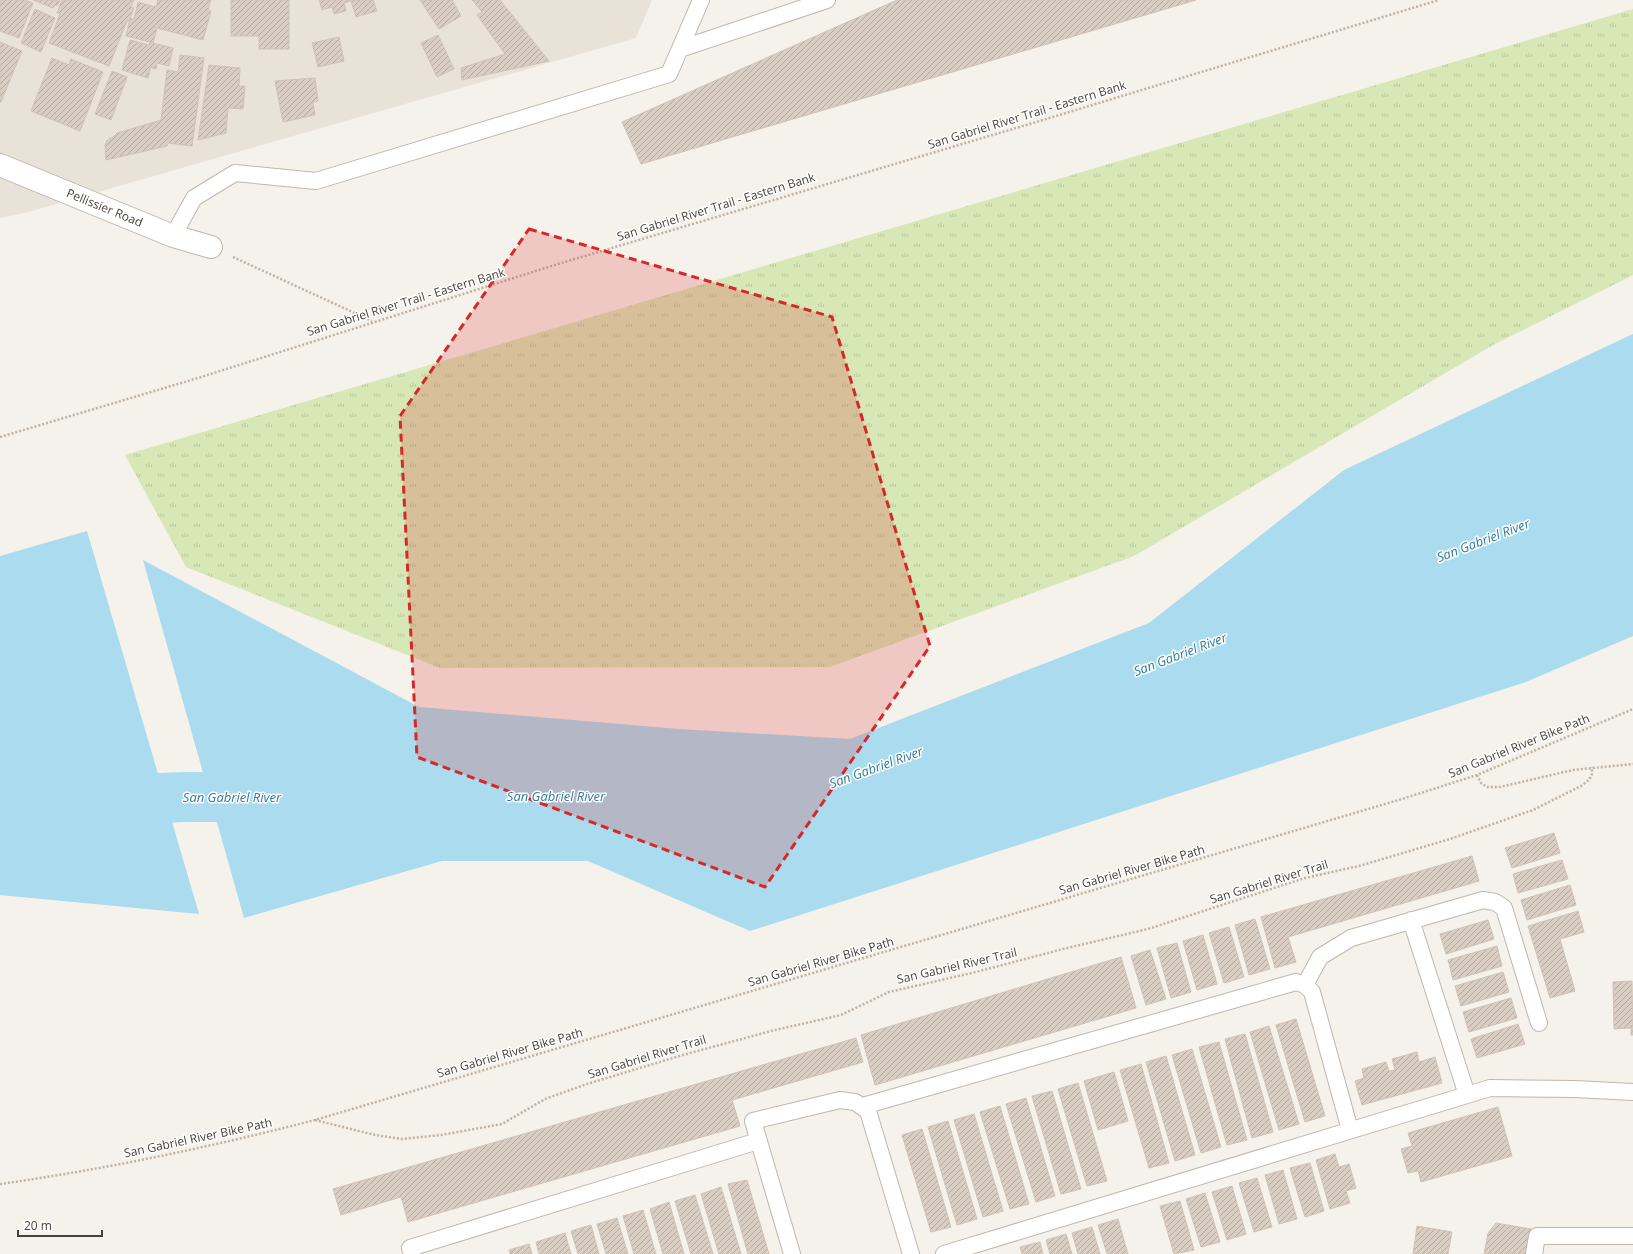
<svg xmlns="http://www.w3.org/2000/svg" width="1633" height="1254" font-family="'Open Sans',sans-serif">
  <defs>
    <pattern id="grass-tufts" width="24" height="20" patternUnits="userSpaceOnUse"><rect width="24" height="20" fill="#d7e7b6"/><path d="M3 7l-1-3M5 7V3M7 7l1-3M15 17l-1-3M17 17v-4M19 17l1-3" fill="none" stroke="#bac79d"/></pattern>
    <pattern id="building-hatch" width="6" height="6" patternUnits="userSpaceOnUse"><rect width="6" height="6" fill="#d9cec4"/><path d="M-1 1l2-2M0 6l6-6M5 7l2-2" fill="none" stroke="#b2a9a0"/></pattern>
  </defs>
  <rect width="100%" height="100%" fill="#f5f1eb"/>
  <path fill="#e9e2d9" d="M0 0H652L636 38 28 212 0 218Z"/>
  <path fill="url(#grass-tufts)" d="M1633 9V275L1493 345 1134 556 830 667 440 668 186 567 125 455Z"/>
  <path fill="#abdbee" d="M1633 334V636L1526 682 750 931 588 861H442L244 918 143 560 419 707 679 729 850 739 1149 623 1344 470Z
    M87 531 199 914 0 895V556Z"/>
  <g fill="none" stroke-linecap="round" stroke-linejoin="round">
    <path stroke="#abdbee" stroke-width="50" d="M0 805 185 797H278"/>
  </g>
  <path fill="url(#building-hatch)" stroke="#d1c2b4" d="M0 0H25L33 3 19 38 0 31Z
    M33 0H60L57 6 55 5 53 8Z
    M62 0H134L131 7 134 8 129 21H127L109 66 49 43 60 14 57 13Z
    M158 0H211L208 10 211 11 203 40 157 28 153 43 173 48 169 66 157 63 156 69 151 67 148 78 122 70 130 40 149 45 150 42 126 36 130 18 134 19 138 2 156 7Z
    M231 0H289V49H259V36H231Z
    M319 0H373L377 11 356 17 351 1 344 3 346 11 334 14 332 7 322 10Z
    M420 0H452L461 16 439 29Z
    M472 0H500L549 61 462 80 461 68 505 54 477 15 482 12Z
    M897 0H1196L641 164 622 122Z
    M35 9 55 18 41 52 21 43Z
    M438 35 454 69 437 77 421 43Z
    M339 37 344 61 318 67 312 43Z
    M0 42 22 51 1 102H0Z
    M180 55 204 58 192 146 168 143 167 146 106 160 105 145 107 140H110L109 138H112L117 133 161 120 167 70 178 72Z
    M52 58 69 65 71 59 103 72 80 131 31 111Z
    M209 65 240 68 239 86H245L243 109 228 108 226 133 198 140Z
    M112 71 127 77 111 120 95 114Z
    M315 78 318 101 313 102 315 115 283 122 275 81Z
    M1554 833 1560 853 1512 868 1505 848Z
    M1472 856 1479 881 1288 937 1296 962 1275 968 1261 917Z
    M1562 860 1568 879 1518 893 1513 874Z
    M1570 885 1576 905 1527 920 1521 900Z
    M1578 911 1584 932 1560 939 1575 991 1550 998 1528 926Z
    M1255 919 1270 969 1249 975 1235 925Z
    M1488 920 1494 939 1446 954 1440 934Z
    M1229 927 1244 977 1224 983 1209 933Z
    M1203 935 1217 984 1197 990 1183 941Z
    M1177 943 1191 992 1171 998 1157 948Z
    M1497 946 1502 966 1453 980 1448 960Z
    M1150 950 1166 999 1146 1005 1131 956Z
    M1121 957 1136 1008 875 1085 861 1035Z
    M1503 972 1509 992 1461 1006 1455 986Z
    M1632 981 1633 1035H1631V1028L1614 1029 1613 982Z
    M1511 998 1517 1018 1469 1032 1463 1012Z
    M1296 1019 1325 1116 1305 1122 1276 1025Z
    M1518 1024 1525 1044 1477 1058 1471 1039Z
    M1269 1026 1299 1124 1279 1130 1250 1032Z
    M1245 1034 1273 1132 1252 1138 1225 1039Z
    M856 1038 863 1062 732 1100 740 1126 408 1222 401 1197 341 1215 333 1189Z
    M1219 1042 1247 1140 1227 1145 1199 1047Z
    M1192 1049 1221 1147 1201 1153 1172 1055Z
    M1417 1052 1419 1062 1435 1057 1442 1083 1362 1105 1355 1081 1364 1078 1362 1069 1386 1062 1389 1071 1395 1070 1392 1059Z
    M1166 1056 1195 1155 1175 1161 1146 1062Z
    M1141 1064 1169 1163 1149 1168 1120 1070Z
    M1114 1072 1128 1121 1098 1130 1084 1081Z
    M1078 1083 1107 1181 1087 1186 1058 1089Z
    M1052 1091 1081 1189 1061 1194 1032 1096Z
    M1026 1098 1055 1196 1036 1202 1006 1104Z
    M1000 1106 1029 1204 1010 1209 980 1112Z
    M1498 1107 1512 1156 1421 1182 1418 1171 1408 1173 1401 1149 1412 1146 1408 1133Z
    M974 1114 1003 1211 983 1217 954 1120Z
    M948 1121 977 1219 957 1225 928 1127Z
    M922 1129 951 1227 931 1232 902 1135Z
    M1335 1154 1339 1167 1349 1164 1356 1188 1346 1191 1350 1203 1330 1209 1316 1160Z
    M1310 1163 1324 1211 1305 1217 1290 1168Z
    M1283 1170 1297 1219 1279 1224 1265 1175Z
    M1257 1178 1272 1227 1254 1232 1239 1183Z
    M747 1180 769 1254H748L728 1184Z
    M1232 1186 1246 1234 1227 1240 1212 1192Z
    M721 1187 741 1254H719L701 1194Z
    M1205 1193 1220 1242 1201 1247 1186 1199Z
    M695 1195 713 1254H691L675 1201Z
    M1180 1201 1194 1250 1174 1254 1160 1206Z
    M669 1202 684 1254H663L650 1209Z
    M643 1210 656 1254H634L623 1216Z
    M617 1218 628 1254H606L597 1224Z
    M1118 1219 1128 1254H1107L1098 1225Z
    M1496 1223 1531 1229 1527 1254H1484L1488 1233Z
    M591 1225 599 1254H578L571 1231Z
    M1417 1226 1452 1232 1448 1254H1413Z
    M1092 1227 1100 1254H1078L1072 1233Z
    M565 1233 571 1254H539L536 1242Z
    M1066 1234 1072 1254H1050L1046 1240Z
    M1040 1242 1043 1254H1022L1020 1247Z
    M529 1244 532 1254H510L509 1250Z"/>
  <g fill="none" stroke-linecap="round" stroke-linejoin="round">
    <defs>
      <path id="service" d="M680 49 827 0
        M173 236 194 198 235 173 316 181 669 74 701 0
        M1411 920 1467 1095
        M1305 985 1320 957 1351 938 1483 900 1495 902 1504 908 1539 1023
        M863 1106 1296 982 1305 985 1312 992 1350 1130
        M412 1254 410 1248 758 1141
        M792 1254 753 1121 840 1100 855 1102 868 1111 911 1254
        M944 1254 1490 1088 1575 1089 1633 1092
        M1534 1254 1537 1236H1633"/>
      <g id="minor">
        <path id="s1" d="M0 165 173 236 211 247"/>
      </g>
    </defs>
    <use href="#service" stroke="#c0b7ae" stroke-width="18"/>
    <use href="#minor" stroke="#c0b7ae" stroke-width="24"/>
    <path stroke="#c1b19f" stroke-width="2.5" stroke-dasharray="2 2" stroke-linecap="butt" d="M233 257 372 321
      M0 437 198 378 558 264 1033 123 1439 0
      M1477 775 1481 783 1487 787H1500L1573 770 1633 764
      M315 1120 375 1135 402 1139 441 1135 502 1124 545 1099 587 1084 683 1055 771 1031 841 1015 889 992 976 972 1063 949 1148 929 1305 878 1359 866 1450 839 1533 810 1581 786 1589 780 1592 774V767
      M0 1184C106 1169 211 1147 315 1120L1402 799 1477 775 1633 709"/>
    <use href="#service" stroke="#fff" stroke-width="16"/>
    <use href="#minor" stroke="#fff" stroke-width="22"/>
  </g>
  <path fill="#d62828" fill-opacity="0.2" stroke="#d62828" stroke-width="3" stroke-dasharray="8 5" stroke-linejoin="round" d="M529 229 832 317 930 646 765 887 417 757 400 416Z"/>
  <g text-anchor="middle" stroke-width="3" stroke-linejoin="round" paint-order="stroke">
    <g font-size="12" fill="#494139" stroke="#fff">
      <text transform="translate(1027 115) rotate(-17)" y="4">San Gabriel River Trail - Eastern Bank</text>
      <text transform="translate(716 207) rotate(-17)" y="4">San Gabriel River Trail - Eastern Bank</text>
      <text dy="4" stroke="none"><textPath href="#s1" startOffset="113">Pellissier Road</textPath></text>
      <text transform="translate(406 302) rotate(-17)" y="4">San Gabriel River Trail - Eastern Bank</text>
      <text transform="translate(1519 746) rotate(-22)" y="4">San Gabriel River Bike Path</text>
      <text transform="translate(1132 870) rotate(-16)" y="4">San Gabriel River Bike Path</text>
      <text transform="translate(1269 882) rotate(-17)" y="4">San Gabriel River Trail</text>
      <text transform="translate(821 962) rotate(-16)" y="4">San Gabriel River Bike Path</text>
      <text transform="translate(957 966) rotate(-13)" y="4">San Gabriel River Trail</text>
      <text transform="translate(510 1053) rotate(-16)" y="4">San Gabriel River Bike Path</text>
      <text transform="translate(647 1057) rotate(-17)" y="4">San Gabriel River Trail</text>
      <text transform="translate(198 1138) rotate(-12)" y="4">San Gabriel River Bike Path</text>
    </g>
    <g font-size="13" font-style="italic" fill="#307b9a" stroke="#fff">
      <text transform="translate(1483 540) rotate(-21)" y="5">San Gabriel River</text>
      <text transform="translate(1180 654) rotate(-21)" y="5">San Gabriel River</text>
      <text transform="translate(876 767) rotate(-20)" y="5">San Gabriel River</text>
      <text x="556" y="801">San Gabriel River</text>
      <text x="232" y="802">San Gabriel River</text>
    </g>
  </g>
  <path d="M18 1230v6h84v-6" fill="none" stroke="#494139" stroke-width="2"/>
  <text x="24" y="1230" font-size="12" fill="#494139" stroke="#ffffff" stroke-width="3" paint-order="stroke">20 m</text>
</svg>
